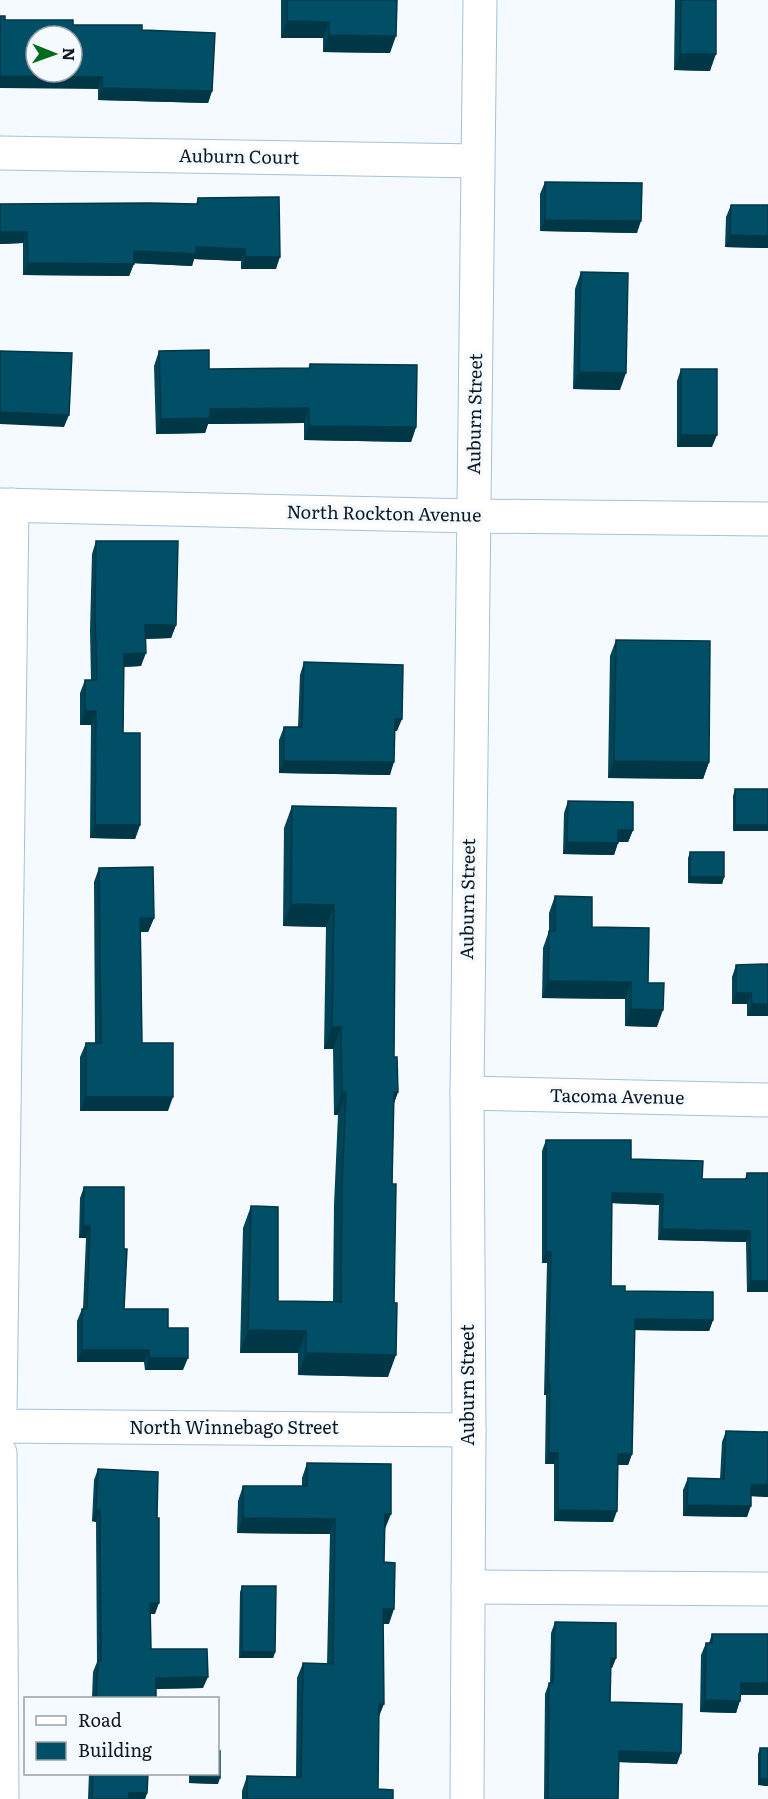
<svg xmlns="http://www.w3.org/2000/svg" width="768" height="1799" font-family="Literata,serif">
  <rect width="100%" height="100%" fill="#f4faff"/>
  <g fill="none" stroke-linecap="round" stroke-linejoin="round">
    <defs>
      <path id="minor" d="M0 153 477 161
        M467 1093 768 1100
        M0 1415 12 505
        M0 1426 469 1430
        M0 1453 2 1799
        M468 1587 768 1589"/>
      <path id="major" d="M0 505 473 516 768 519
        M467 1799 469 1430 467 1093 480 0"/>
    </defs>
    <use href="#minor" stroke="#a6c1d8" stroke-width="35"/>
    <use href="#major" stroke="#a6c1d8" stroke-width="35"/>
    <use href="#minor" stroke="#fff" stroke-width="33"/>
    <use href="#major" stroke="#fff" stroke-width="33"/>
  </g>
  <path fill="#004458" d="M281 0H397L390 53 323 52V38H281Z
    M675 0H716L710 71 674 70Z
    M5 20 142 30 212 91 208 103 98 100V89Z
    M545 182 637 233 540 231V194Z
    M198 198 276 269H241V261L194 259 192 266 134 263 129 276 23 275V243L0 244V204H196Z
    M731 205H768V261V248L725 247 726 217Z
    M581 272 620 390 573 389 575 289Z
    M159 351 209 369H308L310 364 416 427 411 442 304 440V423L208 424 205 433 156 434 154 366Z
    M681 369 712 447H677V381Z
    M96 541 176 625 171 638 145 639 141 666 124 667 123 733 140 825 135 839 90 838 91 725H80V693L85 680H91L90 630 92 554Z
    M616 640 709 762 703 779 608 778 610 656Z
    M304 662 397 731H395L390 775 279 773V740L284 727H298L300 675Z
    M735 789H768L733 831V796Z
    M568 801 633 830 628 842H618L614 855 563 854 564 813Z
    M292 806 396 808 394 1057 398 1092 394 1103 388 1377 298 1375V1353H240L243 1228 251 1206 278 1301 333 1302 334 1205 338 1115H334L333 1049H324L326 927 283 926 284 828Z
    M690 852 724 877 722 884 688 883V858Z
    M99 868 154 918 148 932H141L142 1043 168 1111H80V1057L86 1043H95L94 882Z
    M555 896 592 927 648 983 657 1027 625 1026V999L542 998 543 948 549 931V913Z
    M768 964V1016H747V1004H732V977L736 965Z
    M546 1140 631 1159 702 1179H745L747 1173H768V1292H747L746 1242 658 1240 659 1205 612 1203 611 1286 713 1320 709 1331 635 1330 632 1454 628 1465H617L613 1522 554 1521V1464H545L546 1395H544L547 1263H542V1151Z
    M84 1187 124 1309 168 1328 183 1370H145L144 1362H77V1321L82 1309H83L86 1238H79L80 1198Z
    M726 1431 768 1497 751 1496 747 1517 683 1516V1490L688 1478 720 1479 722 1442Z
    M307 1463 385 1529H384V1562L389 1624H383L379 1717 378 1789 393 1799H242V1791L247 1776 296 1777 297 1678 303 1663 327 1664 330 1534 237 1533 238 1501 243 1486H302V1478Z
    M98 1469 157 1518 155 1614H150L151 1649 203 1688 156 1689V1698H92L93 1672 97 1662 96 1522 92 1521 94 1480Z
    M242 1586 275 1652 273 1658H239L240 1592Z
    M555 1622 616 1658 612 1668H610V1702L677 1764 619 1762 618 1799H544L545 1694 549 1683H550L551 1633Z
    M712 1634H768V1695H741L736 1713 700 1712 701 1655 706 1643H709Z
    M760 1748H768V1786L758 1785V1754Z
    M89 1773H148L147 1793 145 1799H88Z
    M189 1773H218V1784L189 1783Z"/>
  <path fill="#003747" d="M287 21 329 22 323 38H281Z
    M329 35 396 36 390 53 323 52Z
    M680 54H716L710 71 674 70Z
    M0 76 102 77 98 89 0 88Z
    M102 88 212 91 208 103 98 100Z
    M545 220 641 221 637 233 540 231Z
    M0 232H27L23 243 0 244Z
    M730 235 768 236V248L725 247Z
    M196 247 245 249 241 261 194 259 192 266 129 263 134 251Z
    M245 257H280L276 269H241Z
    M28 263 134 264 129 276 23 275Z
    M579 372 626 373 620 390 573 389Z
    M309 408 304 423 208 424 205 433 156 434 161 419 210 409Z
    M0 412 69 415 64 427 0 424Z
    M309 426 416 427 411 442 304 440Z
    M681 435H717L712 447H677Z
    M145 625H176L171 638 140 639Z
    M146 653 141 666 119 667 124 654Z
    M85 711H96L91 725H80Z
    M395 719H402L397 731H391Z
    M284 761 394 762 390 775 279 773Z
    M614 761 709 762 703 779 608 778Z
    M95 825H140L135 839 90 838Z
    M735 825H768V831H733Z
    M618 830H633L628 842H614Z
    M567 842 618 843 614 855 563 854Z
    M690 877H724L722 884 688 883Z
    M291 904 334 905 326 927 283 926Z
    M140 918H154L148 932H135Z
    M548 981 631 982 625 999 542 998Z
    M736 993H751L747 1004H732Z
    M752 1004H768V1016H747Z
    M631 1009 663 1010 657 1027 625 1026Z
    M332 1027H341L333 1049H324Z
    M394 1092H398L390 1114Z
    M342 1093H346L338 1115H334Z
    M86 1097H173L168 1111H80Z
    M612 1193 663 1194 659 1205 609 1203Z
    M83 1226H90L86 1238H79Z
    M662 1229 750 1231 746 1242 658 1240Z
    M546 1252H551L547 1263H542Z
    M751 1281H768V1292H747Z
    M635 1319 713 1320 709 1331 631 1330Z
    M248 1330 306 1331 298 1353H240Z
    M82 1350H149L144 1362H77Z
    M306 1353 396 1355 388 1377 298 1375Z
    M149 1358H188L183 1370H145Z
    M548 1384H550L546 1395H544Z
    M549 1453H558L554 1464H545Z
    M618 1454H632L628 1465 614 1464Z
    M751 1485H768V1497L747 1496Z
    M687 1505 751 1506 747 1517 683 1516Z
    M96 1510H100L96 1522 92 1521Z
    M558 1510 617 1511 613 1522 554 1521Z
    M385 1514H391L385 1529H379Z
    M243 1518 335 1519 330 1534 237 1533Z
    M150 1603H159L155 1614H146Z
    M383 1609H394L389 1624H378Z
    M242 1652H275L273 1658H239Z
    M611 1658H616L612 1668H607Z
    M208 1677 203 1688 152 1689 156 1678Z
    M741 1683H768V1695L736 1694Z
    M705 1700 740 1701 736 1713 700 1712Z
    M379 1704H384L378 1719Z
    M619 1751 681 1753 677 1764 615 1762Z
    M191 1777 220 1778 218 1784 189 1783Z
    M760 1779H768V1786L758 1785Z
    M129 1793H147L145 1799H127Z"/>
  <path fill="#004f66" stroke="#003747" stroke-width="1.5" fill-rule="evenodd" d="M287 0H397L396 36 329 35V22L287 21Z
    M681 0H716V54H680Z
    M0 16H5V20H73V25H142V30L215 33 212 91 102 88V77L0 76ZM36 36H72V72H36Z
    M545 182 642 183 641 221 545 220Z
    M279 197 280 257H245V249L196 247V254L134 251V264L28 263 27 232H0V204L148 203 198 204V198Z
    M731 205H768V236L730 235Z
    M581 272 628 273 626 373 579 372Z
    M209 350V369L310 368V364L417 365 416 427 309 426V408L210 409V418L161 419 159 351Z
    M0 351 72 353 69 415 0 412Z
    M681 369H717V435H681Z
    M96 541H178L176 625H145L146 653 124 654 123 733H140V825H95L96 711H85V680H97L95 616Z
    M616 640 710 641 709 762 614 761Z
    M304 662 403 665 402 719H395L394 762 284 761V727H302Z
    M735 789H768V825H735Z
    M568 801 633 802V830H618V843L567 842Z
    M292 806 396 808 394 1057H397L398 1092H394L392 1184H396L394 1303H397L396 1355 306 1353V1331L248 1330 251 1206 278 1207V1301L341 1302 342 1183 346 1093H342L341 1027H332L334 905 291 904Z
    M690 852H724V877H690Z
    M153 867 154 918H140L142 1043H173V1097H86V1043H101L99 868Z
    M555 896 592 897V927L649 928 648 983H664L663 1010 631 1009V982L548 981 549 931H555Z
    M768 964V1004H752L751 993H736V965Z
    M546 1140H631V1159L703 1161 702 1179H747V1173H768V1281H751L750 1231 662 1229 663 1194 612 1193 611 1286H625V1291L713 1292V1320L635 1319 632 1454H618L617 1511 558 1510V1453H549L550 1384H548L551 1252H546Z
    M84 1187H124V1249H127L124 1309H168V1328H188V1358H149V1350H82V1309H87L90 1226H83Z
    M726 1431 768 1432V1485H751V1506L687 1505 688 1478 724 1479Z
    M307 1463 391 1464V1514H385L384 1562 395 1563 394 1609H383L384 1704H379L378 1789 393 1790V1799H247V1776L301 1777 303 1663 333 1664 335 1519 243 1518V1486H307Z
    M98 1469 158 1472 157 1518H159V1603H150L151 1649H207L208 1677 156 1678V1698H96L98 1661H101L100 1510H96Z
    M242 1586H276L275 1652H242Z
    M555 1622 616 1623V1658H611L610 1702 682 1704 681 1753 619 1751 618 1799H548L549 1683H553Z
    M712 1634H768V1683H741L740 1701 705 1700 706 1643H712Z
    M760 1748H768V1779H760Z
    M218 1751H220V1778L191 1777 192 1773H218Z
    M93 1773H148L147 1793H129V1799H92Z"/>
  <g text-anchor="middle" stroke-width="6" stroke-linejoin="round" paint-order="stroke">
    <g font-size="18" fill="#0f1821" stroke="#f4faff">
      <text transform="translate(239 157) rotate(1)" y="6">Auburn Court</text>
      <text transform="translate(475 414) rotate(-89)" y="6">Auburn Street</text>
      <text transform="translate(384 514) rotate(1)" y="6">North Rockton Avenue</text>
      <text transform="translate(468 899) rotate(-89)" y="6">Auburn Street</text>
      <text transform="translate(617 1097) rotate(1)" y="6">Tacoma Avenue</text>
      <text transform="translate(468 1385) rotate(-90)" y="6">Auburn Street</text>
      <text x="234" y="1434">North Winnebago Street</text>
    </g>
  </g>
  <rect x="24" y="1697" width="195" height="78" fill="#f4faff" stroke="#98a0a6" stroke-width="1.5"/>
  <rect x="36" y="1716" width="30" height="9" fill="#ffffff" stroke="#98a0a6" stroke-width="1.5"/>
  <text x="78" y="1727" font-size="18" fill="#0f1821">Road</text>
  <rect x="36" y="1742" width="30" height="18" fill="#004f66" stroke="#98a0a6" stroke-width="1.5"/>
  <text x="78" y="1757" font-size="18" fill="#0f1821">Building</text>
  <g transform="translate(54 54) rotate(91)"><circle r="28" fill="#f4faff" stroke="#98a0a6" stroke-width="1.5"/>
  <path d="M0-4.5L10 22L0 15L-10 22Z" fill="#026c1b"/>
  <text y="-9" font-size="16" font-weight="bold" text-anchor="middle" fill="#0f1821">N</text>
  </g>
</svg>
